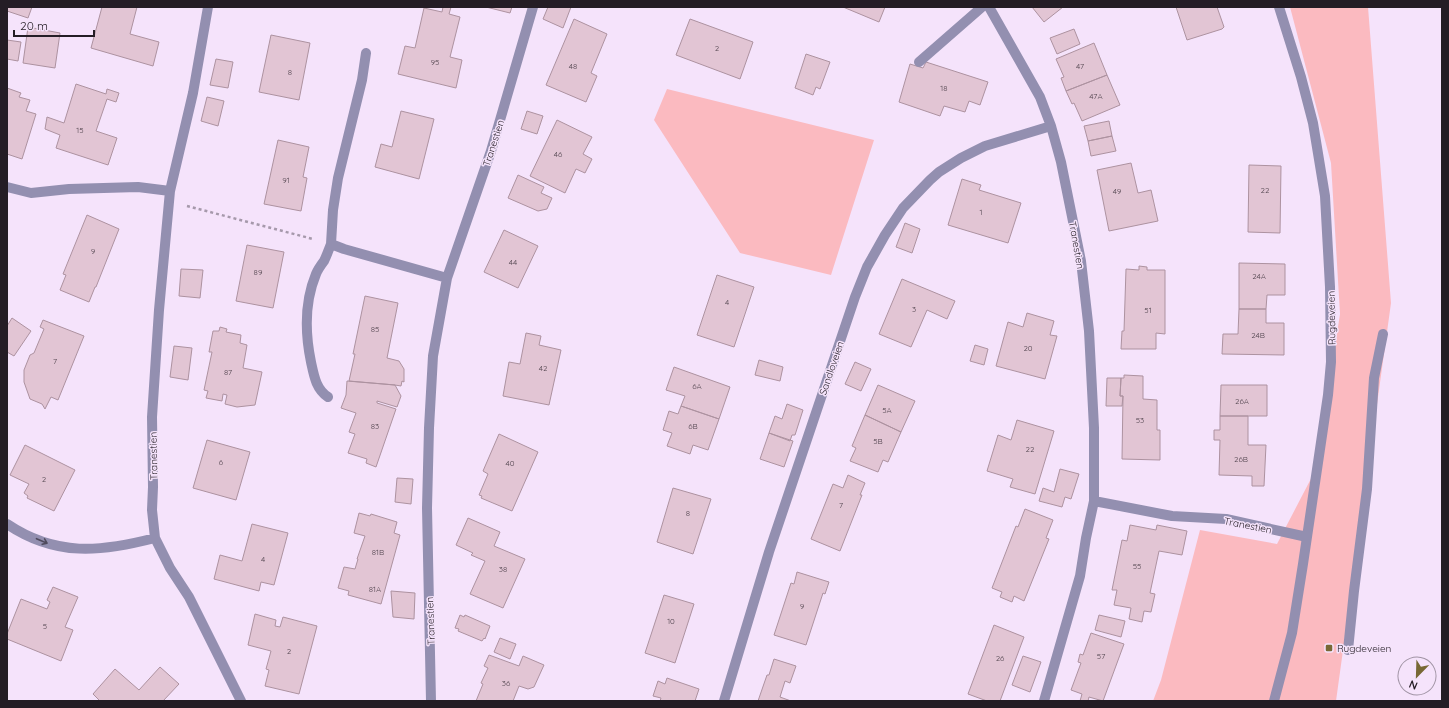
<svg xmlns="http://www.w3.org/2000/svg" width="1449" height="708" font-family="Quicksand,sans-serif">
  <rect width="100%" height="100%" fill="#f5e3fb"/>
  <path fill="#fbbac0" d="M1290 7H1368L1391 303 1336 701H1153L1161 680 1200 530 1277 544 1316 469 1340 314 1331 163Z
    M667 89 874 140 831 275 740 253 654 120Z"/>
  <path fill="#e2c5d4" stroke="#ad92a0" d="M7 7H32L28 18 7 11Z
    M102 7H137L130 34 159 42 153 66 91 48Z
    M443 7H451L449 14 460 17 450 57 462 60 456 88 398 74 405 46 415 48 424 8 442 12Z
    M486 7H512L510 13Z
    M548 7H571L563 28 543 19Z
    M843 7H885L879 22Z
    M1032 7H1063L1044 22Z
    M1176 7H1217L1224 27 1222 29 1187 40Z
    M574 19 607 34 591 73 597 76 586 102 546 85Z
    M690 19 753 42 740 79 676 55Z
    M28 27 60 33 55 68 23 63Z
    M1074 29 1080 44 1057 54 1050 38Z
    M271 35 310 43 299 100 259 92Z
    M7 40 21 42 18 61 7 59Z
    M1094 43 1107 75 1066 91 1061 78 1064 77 1056 59Z
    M806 54 830 62 820 89 816 87 813 95 795 88Z
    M216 59 233 62 228 88 210 85Z
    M926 62 988 82 980 105 969 101 965 112 944 106 940 116 899 102 910 64 923 68Z
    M1107 75 1120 105 1082 121 1074 103 1072 104 1066 91Z
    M76 84 106 94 107 89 119 93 116 102 107 99 96 131 117 138 108 165 56 148 60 135 45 129 47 117 64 123Z
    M7 88 21 93 19 97 30 100 26 111 36 114 22 159 7 154Z
    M207 97 224 101 218 126 201 121Z
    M401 111 434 119 419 179 375 167 381 144 392 147Z
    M527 111 543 116 537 134 521 129Z
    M557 120 592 137 583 154 592 159 585 173 576 169 565 193 530 176Z
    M1109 121 1112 136 1088 141 1084 126Z
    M1112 136 1116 151 1091 156 1088 141Z
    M278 140 309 147 303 177 307 178 301 211 264 204Z
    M1131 163 1138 193 1151 190 1158 221 1109 231 1097 170Z
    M1249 165 1281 166 1280 233 1248 232Z
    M518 175 544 187 541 193 552 198 547 209 538 211 508 198Z
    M962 179 981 185 979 190 1021 203 1008 243 948 225Z
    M87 215 119 229 96 287H95L89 302 60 290 66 275 63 274Z
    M905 223 920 229 912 253 896 247Z
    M504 230 538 246 518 288 484 272Z
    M247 245 284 252 273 308 236 301Z
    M1239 263 1285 264V295H1267L1266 309H1239Z
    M1139 266 1147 267V270H1165V334L1156 333V349H1121L1122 331H1124L1126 269 1139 270Z
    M181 269 203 270 200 298 179 296Z
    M717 275 754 287 734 347 697 335Z
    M902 279 955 301 947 319 927 310 911 347 879 334Z
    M365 296 398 303 387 358 399 361 404 369V382L402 381 401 386 395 385 349 381 355 354H353Z
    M1239 309H1266V323H1284V355L1222 354 1223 334H1238Z
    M1027 313 1054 321 1050 335 1057 336 1045 379 996 366 1008 322 1023 327Z
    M12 318 31 331 14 356 7 352V326Z
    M43 320 84 336 58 400 51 397 45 409 42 404 30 399 24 382V370L30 355 34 353 44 329 40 327Z
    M220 327 227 329 226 332 241 335 240 343 247 345 243 368 262 372 255 405 237 407 225 404 227 395 223 394 222 401 206 398 208 391 204 390 212 352H209L213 331H219Z
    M526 333 541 336 539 345 561 350 549 405 503 396 509 362 520 364Z
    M975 345 988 349 984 365 970 361Z
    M174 346 192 348 188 380 170 377Z
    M759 360 783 367 780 381 755 375Z
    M855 362 871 369 861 391 845 384Z
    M674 367 730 387 719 419 681 406 685 396 666 390Z
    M1124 375 1143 376V399L1157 400V430H1160V460L1122 459 1123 396H1120L1121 378H1124Z
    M1107 378H1121L1120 396H1123L1122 406H1106Z
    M347 381 395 385 401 396 397 407 377 401V403L396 409 376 467 366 463 367 459 348 453 355 434 349 432 356 413 341 408 346 395Z
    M878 385 915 401 901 432 865 415Z
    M1221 385H1267V416H1220Z
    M787 404 803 410 795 435H792L790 441 769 433 775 416 782 419Z
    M681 406 719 419 708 450 693 445 690 454 667 446 672 433 663 430 669 411 678 414Z
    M865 415 901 432 888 462 883 460 878 472 850 461 856 448 852 446Z
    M1220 416H1248V445H1266L1264 486H1252V476L1219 475 1220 440H1214V430H1220Z
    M1017 420 1054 431 1035 494 1010 487 1013 479 987 471 998 435 1011 440Z
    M769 433 793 441 784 467 760 459Z
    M499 434 538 452 512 511 481 498 482 496 479 495 488 474 483 471Z
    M207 440 250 452 236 500 193 488Z
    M25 445 75 470 54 511 27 498 28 496 24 493 29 484 10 475Z
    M1060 469 1079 474 1071 499 1065 497 1062 507 1039 501 1043 488 1054 492Z
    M848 475 865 483 860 495H862L840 551 811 539 833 484 843 488Z
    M397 478 413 479 411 504 395 502Z
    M673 488 711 499 693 554 657 542Z
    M1025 509 1053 520 1046 538 1049 539 1024 601 1014 596 1012 602 1000 597 1002 592 992 588 1016 526 1018 527Z
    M359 513 370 516 371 514 397 522 394 533 400 535 381 604 348 595 349 591 338 588 344 567 355 569 358 559H357L365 536 354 533Z
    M468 518 500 532 494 546 525 559 503 608 470 594 485 561 471 555 473 553 456 545Z
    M252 524 288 533 274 585 261 582 259 591 214 579 220 555 242 561Z
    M1130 525 1156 530 1157 525 1187 531 1182 555 1159 551 1150 593 1155 594 1151 612 1144 611 1142 622 1129 619 1131 608 1114 605 1117 590H1112L1122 540 1127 541Z
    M797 572 829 582 825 594 823 593 806 645 774 635 791 583 794 584Z
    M53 587 78 597 65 627 73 630 61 661 7 639V634L21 599 47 609 50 602 47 600Z
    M391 591 415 593 414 619 393 617Z
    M664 595 694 604 675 663 645 653Z
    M255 614 276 620 275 626 280 627 283 617 317 626 299 694 265 686 269 670 266 669 271 651 248 645Z
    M460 615 464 617 465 615 490 626 485 639 484 638 482 641 458 631 459 629 455 628Z
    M1099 615 1125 621 1121 637 1095 630Z
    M994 625 1024 637 1000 701H987L968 694Z
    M1091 633 1124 644 1103 701 1089 697 1088 701H1080L1082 694 1071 690 1081 663 1078 662 1080 654 1083 655Z
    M500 638 516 644 510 659 494 652Z
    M489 655 519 666 523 656 544 665 534 687 528 689 519 686 513 701H476L483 684 481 683 488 668 484 666Z
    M1023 656 1041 662 1030 692 1012 685Z
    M774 659 796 666 790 683 785 681 780 697 791 701H758L767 675H769Z
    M160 667 179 684 163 701H100L93 694 115 669 139 690Z
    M667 678 699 689 695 701H660L661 698 653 696 658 681 665 684Z"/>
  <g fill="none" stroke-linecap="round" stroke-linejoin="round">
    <path stroke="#a699ab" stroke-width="2.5" stroke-dasharray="3 3" stroke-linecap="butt" d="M187 206 313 239"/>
    <path stroke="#938fb0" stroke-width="10" d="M208 7 193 93 170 191 159 310 152 417 153 487 152 510 155 538 170 568 189 597 241 701
      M989 7 1040 97 1051 126 1061 162 1081 261 1089 331 1094 428V501L1086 538 1080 576 1044 701
      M366 53 362 80 338 178 333 210 331 244 344 249 447 278
      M919 62 982 7
      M7 187 31 193 69 189 138 187 170 191
      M328 397C316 389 314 376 311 362 305 333 304 303 316 274 318 269 321 265 324 261 327 255 329 249 331 244
      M1094 501 1172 516 1226 519 1307 537
      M7 524C56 557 101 552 155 538
      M1348 650 1354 591 1367 489 1374 378 1383 334
      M431 701 427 508 429 428 433 356 447 278 491 151 533 7
      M724 701 769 552 855 297 867 267 885 235 903 208 930 180 939 172 961 158 985 146 1051 126
      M1274 701 1292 633 1303 564 1328 395 1331 362 1330 287 1325 196 1313 123 1301 77 1279 7"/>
  </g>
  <defs><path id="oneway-shaft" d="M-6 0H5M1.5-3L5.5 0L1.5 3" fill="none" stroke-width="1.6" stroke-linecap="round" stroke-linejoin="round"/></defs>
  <use stroke="#504b5d" href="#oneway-shaft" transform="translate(42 541) rotate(23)"/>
  <rect fill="#786835" stroke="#f5e3fb" stroke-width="1.5" x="1325" y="644" width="8" height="8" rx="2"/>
  <g text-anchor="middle" stroke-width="3" stroke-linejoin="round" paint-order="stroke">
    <g font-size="8" fill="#544751">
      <text x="717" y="51">2</text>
      <text x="435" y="65">95</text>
      <text x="573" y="69">48</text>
      <text x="1080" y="69">47</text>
      <text x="290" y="75">8</text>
      <text x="944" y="91">18</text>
      <text x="1096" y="99">47A</text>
      <text x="80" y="133">15</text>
      <text x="558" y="157">46</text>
      <text x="286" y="183">91</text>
      <text x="1265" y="193">22</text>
      <text x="1117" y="194">49</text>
      <text x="981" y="215">1</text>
      <text x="93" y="254">9</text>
      <text x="513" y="265">44</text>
      <text x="258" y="275">89</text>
      <text x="1259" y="279">24A</text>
      <text x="727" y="305">4</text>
      <text x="914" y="312">3</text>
      <text x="1148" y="313">51</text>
      <text x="375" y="332">85</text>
      <text x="1258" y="338">24B</text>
      <text x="1028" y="351">20</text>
      <text x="55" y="364">7</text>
      <text x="543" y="371">42</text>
      <text x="228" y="375">87</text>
      <text x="697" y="389">6A</text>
      <text x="1242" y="404">26A</text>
      <text x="887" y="413">5A</text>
      <text x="1140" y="423">53</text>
      <text x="375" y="429">83</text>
      <text x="693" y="429">6B</text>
      <text x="878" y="444">5B</text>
      <text x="1030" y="452">22</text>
      <text x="1241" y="462">26B</text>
      <text x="221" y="465">6</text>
      <text x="510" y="466">40</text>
      <text x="44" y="482">2</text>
      <text x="841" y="508">7</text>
      <text x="688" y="516">8</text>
      <text x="378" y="555">81B</text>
      <text x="263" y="562">4</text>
      <text x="1137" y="569">55</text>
      <text x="503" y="572">38</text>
      <text x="375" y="592">81A</text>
      <text x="802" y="609">9</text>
      <text x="671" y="624">10</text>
      <text x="45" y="629">5</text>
      <text x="289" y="654">2</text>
      <text x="1101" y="659">57</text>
      <text x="1000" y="661">26</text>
      <text x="506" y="686">36</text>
    </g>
    <g font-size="10" fill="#241d25" stroke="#f5e3fb">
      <text transform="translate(493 143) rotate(-72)" y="4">Tranestien</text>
      <text transform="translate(1077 245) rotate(80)" y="4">Tranestien</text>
      <text transform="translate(1331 318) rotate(-91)" y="4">Rugdeveien</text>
      <text transform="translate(831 368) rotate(-71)" y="4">Sandloveien</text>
      <text transform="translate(153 456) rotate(-91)" y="4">Tranestien</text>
      <text transform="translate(1248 525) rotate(11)" y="4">Tranestien</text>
      <text transform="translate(430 621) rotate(-92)" y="4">Tranestien</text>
    </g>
    <g font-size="10" fill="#241d25" stroke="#f5e3fb" text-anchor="start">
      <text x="1337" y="652">Rugdeveien</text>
    </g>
  </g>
  <rect width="1449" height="708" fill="none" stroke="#241d25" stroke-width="16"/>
  <g transform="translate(1417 676) rotate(203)"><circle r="19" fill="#f5e3fb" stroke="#a194a5"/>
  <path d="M0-3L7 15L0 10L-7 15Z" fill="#786835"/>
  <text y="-6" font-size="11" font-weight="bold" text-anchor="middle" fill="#241d25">N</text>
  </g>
  <path d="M14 30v6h80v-6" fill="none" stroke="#241d25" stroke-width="2"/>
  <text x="20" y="30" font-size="12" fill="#241d25" stroke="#f5e3fb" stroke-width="3" paint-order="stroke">20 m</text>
</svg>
